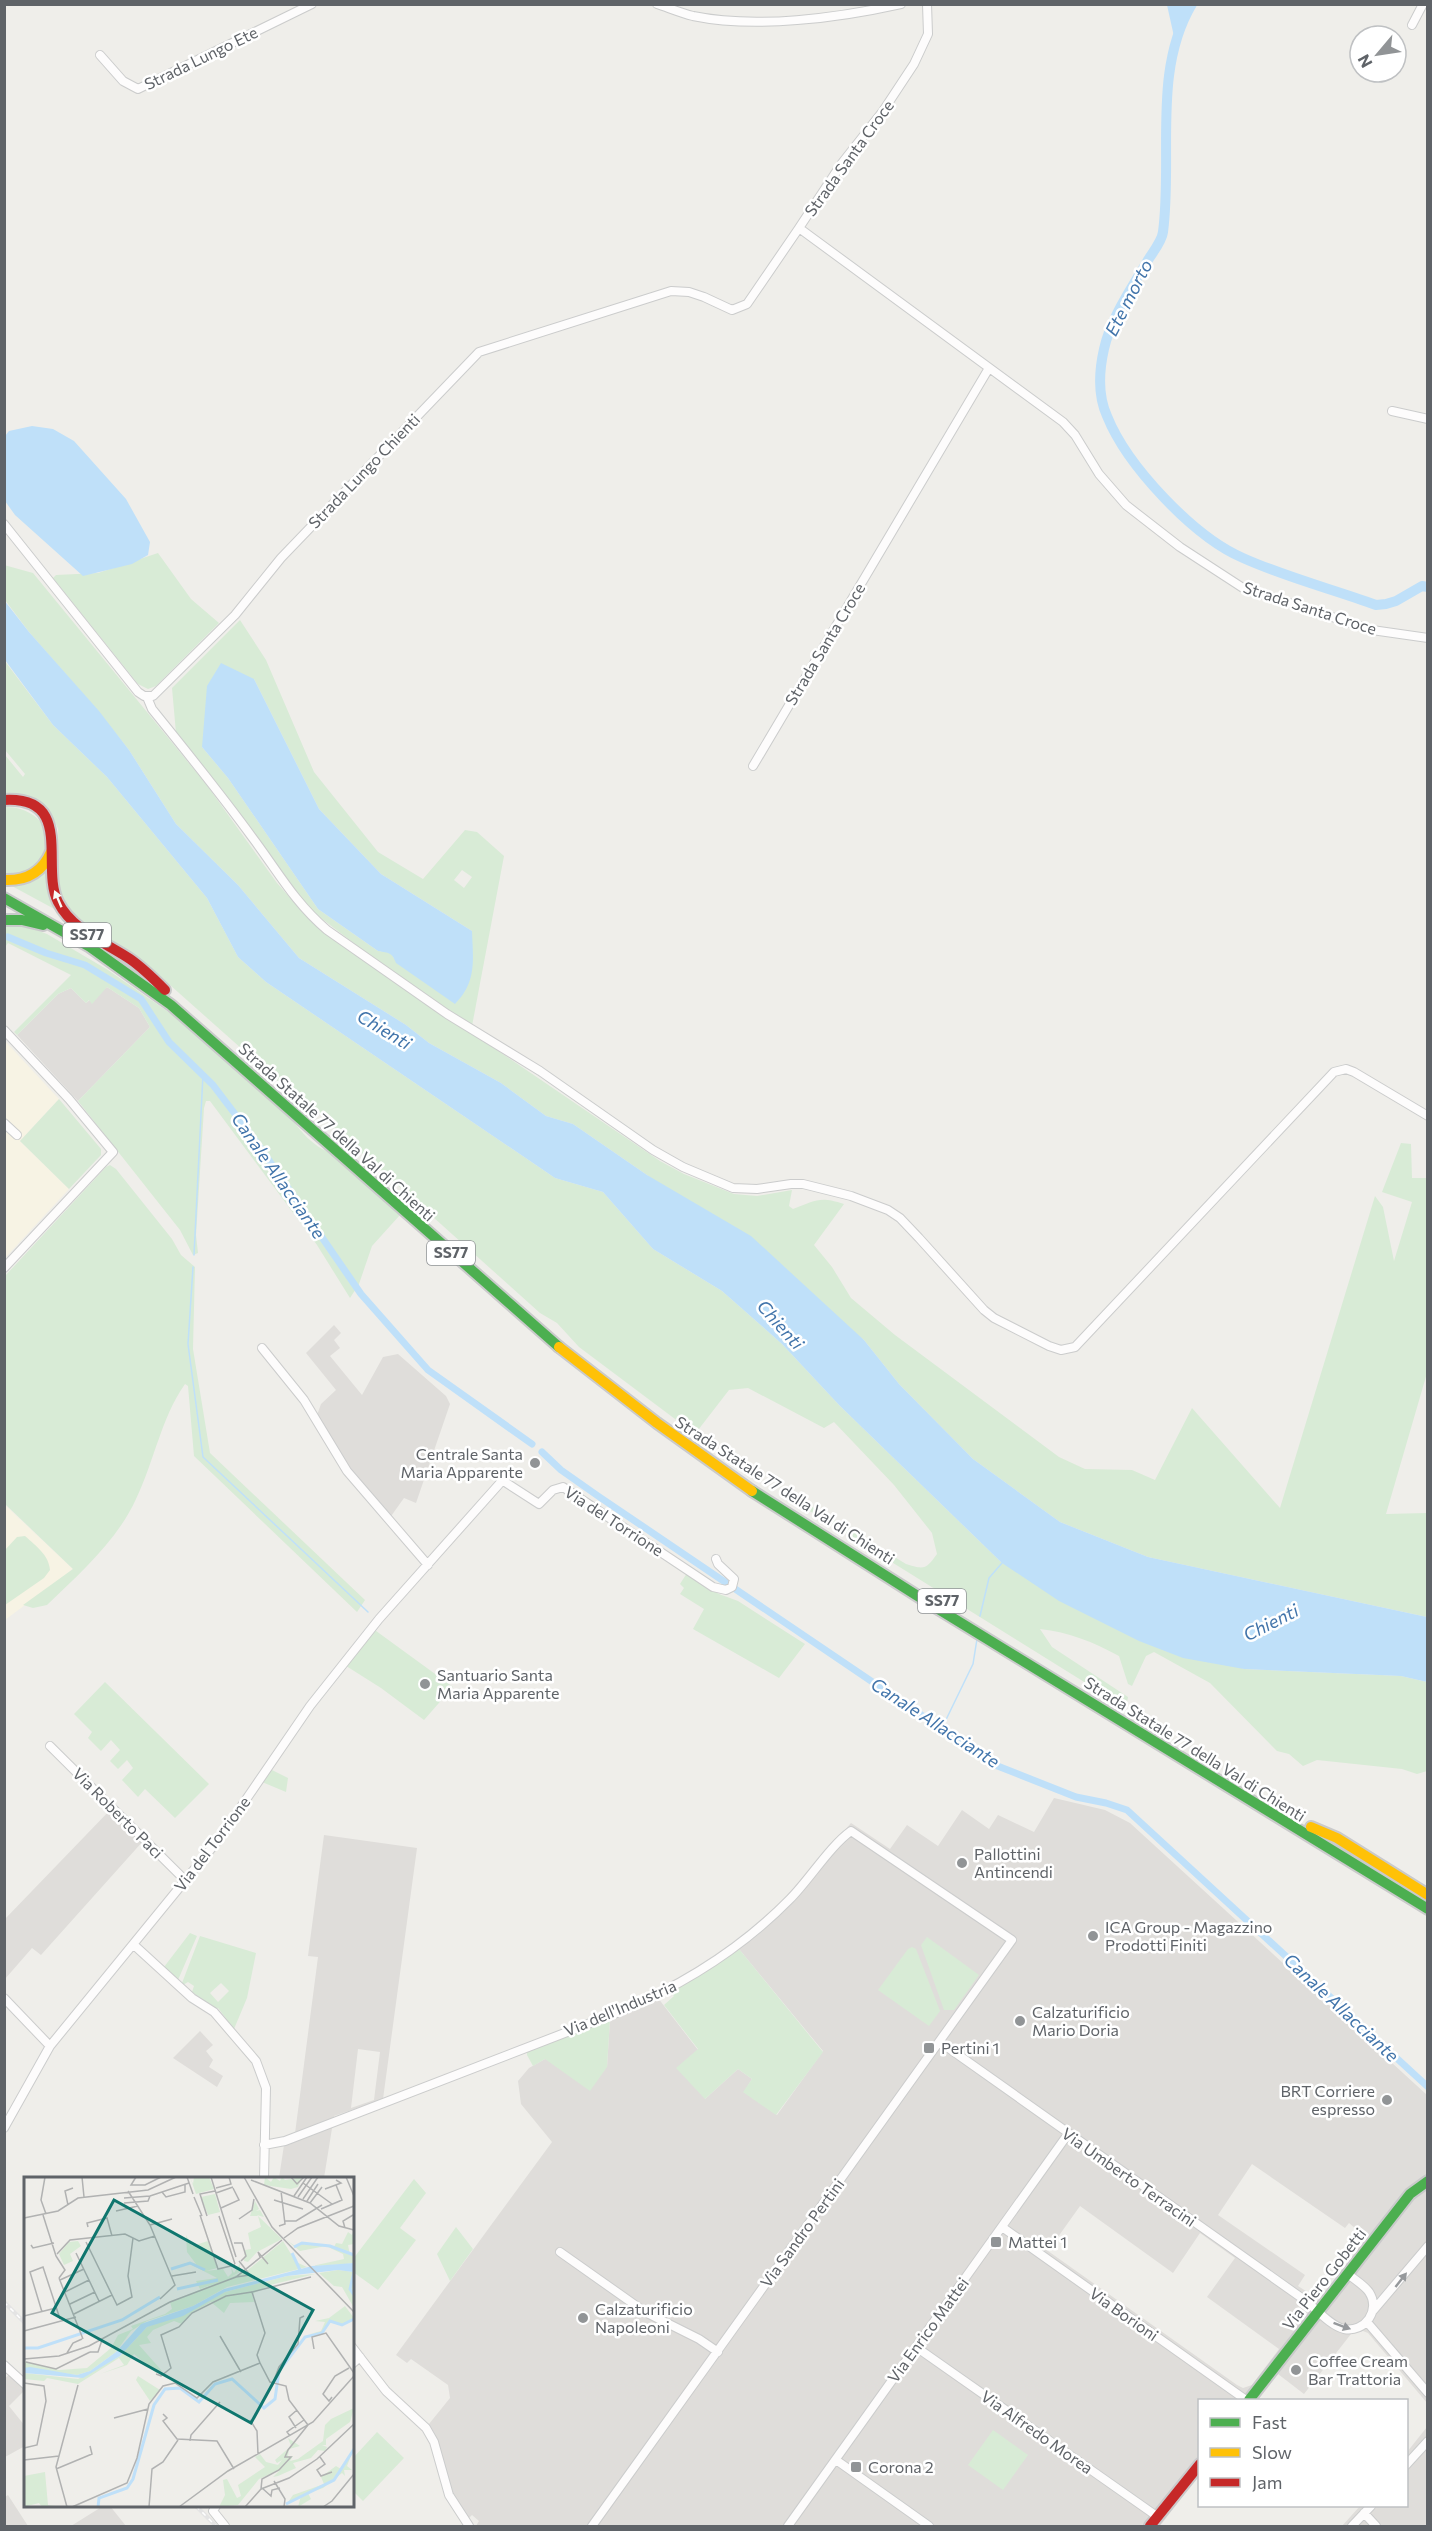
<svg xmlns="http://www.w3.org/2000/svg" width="1432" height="2531" font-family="Commissioner,sans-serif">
  <rect width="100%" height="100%" fill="#efeeea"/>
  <path fill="#f7f3e4" d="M5 1041 59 1099 20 1141 69 1189 5 1258 4 1135 13 1126 5 1118Z
    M4 1504 73 1569 5 1620H4Z"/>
  <path fill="#dfddda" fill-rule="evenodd" d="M107 987 139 1008 150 1027 78 1101 17 1035 58 994 71 988 86 1003Z
    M334 1325 341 1333 334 1340 340 1348 330 1356 362 1395 383 1357 398 1354 446 1396 450 1404 416 1503 404 1498 389 1519 347 1471 316 1418 321 1404 336 1390 306 1353Z
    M1054 1798 1105 1810 1130 1823 1427 2095V2403L1368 2333 1363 2331 1351 2334 1304 2394 1278 2374 1258 2400H1200L1199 2475 1160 2526H476L479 2521 472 2515 468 2519 454 2496 435 2434 429 2424 450 2398 448 2385 411 2359 407 2363 396 2355 552 2142 521 2104 518 2081 529 2068 545 2059 607 2067 610 2019 658 1998 698 2050 705 2099 738 2069 752 2079 744 2092 777 2115 823 2051 734 1943 772 1911 792 1891 851 1823 890 1849 907 1825 938 1846 962 1810 989 1829 998 1815 1034 1832ZM1252 2164 1345 2228 1349 2223 1364 2236V2242L1324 2294 1318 2297 1312 2295 1298 2286 1305 2275 1218 2215ZM1080 2206 1173 2273 1200 2233 1235 2258 1207 2297 1279 2349 1252 2385 1243 2388 1237 2385 1048 2251Z
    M112 1808 144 1840 41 1955 32 1948 5 1979V1919Z
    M324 1835 417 1848 383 2099 334 2116 324 2178H279L284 2145 294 2141 318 1957 308 1956ZM358 2049 380 2052 374 2100 351 2108Z
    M200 2031 213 2045 206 2051 213 2060 209 2067 223 2076 217 2087 173 2058Z
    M13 2372 25 2385V2390L9 2406 25 2426V2446L5 2457V2378Z
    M1427 2427V2526H1342L1360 2506H1406L1407 2452Z
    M8 2495 28 2526H5V2497Z
    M103 2506H110L126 2526H71Z"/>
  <path fill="#d8ebd6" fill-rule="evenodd" d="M158 553 191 599 219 623 156 686 148 689 138 684 53 578 56 575 98 573Z
    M4 565 33 573 206 784 277 883 306 916 325 933 660 1161 684 1174 734 1194 757 1196 792 1190 789 1206 793 1209C816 1200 820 1196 844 1204L814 1245 832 1267 851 1298 895 1335 1059 1457 1085 1469 1132 1470 1155 1480 1192 1408 1280 1508 1375 1196 1383 1207 1394 1261 1412 1202 1382 1192 1401 1143 1411 1144 1412 1178H1427V1373L1386 1514 1427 1513V1617L1148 1557 1060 1522 973 1459 899 1384 864 1340 647 1175 573 1124 546 1116 501 1083 429 1043 406 1025 299 958 238 885 176 824 129 750 98 711 29 632 5 600Z
    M240 620 266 660 314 772 378 852 423 879 465 830 477 832 504 856 472 1026 368 954 309 909 286 882 217 784 176 733 172 688ZM254 679 319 809 381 874 472 931 394 958 390 952 378 951 318 909 228 778 202 747ZM462 870 472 877 464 888 454 880Z
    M4 660 53 725 107 777 207 898 238 957 266 982 555 1178 603 1192 653 1249 722 1291 782 1344 840 1406 1002 1563 1244 1669 1401 1676 1427 1682V1771L1417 1774 1402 1769 1317 1760 1303 1766 1289 1754 1277 1751 1210 1683 1154 1652 1146 1656 1132 1686 1128 1684 1119 1656C1093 1642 1069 1632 1040 1629L1052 1647 1128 1697 1126 1708 784 1495 796 1497 906 1564C925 1570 926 1569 937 1554L932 1533 894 1485 834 1422 824 1428 748 1388 729 1390 695 1434 579 1347 557 1323 540 1313 345 1138 312 1105 296 1097 152 969 86 925 69 909 59 891 58 829 51 813 38 801 5 794V755L23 777 25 774 5 750Z
    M4 807C27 806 53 822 47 849 45 856 39 864 35 870L5 876Z
    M42 872 46 874 49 895 58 911 10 885Z
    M5 925 31 928 47 934 108 970 180 1020 292 1119C301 1132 313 1146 329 1152L400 1215 372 1246 359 1284 350 1298 317 1245 210 1101H206L204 1108 196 1235 198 1253 193 1255 180 1230 78 1101 150 1027 139 1008 107 987 92 1004 89 1000 86 1003 71 988 58 994 17 1035 14 1032 71 975 8 943 5 947Z
    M59 1099 101 1149V1155L69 1189 20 1141Z
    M110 1165 116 1169 172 1239 181 1255 195 1267 193 1349 210 1453 365 1600 357 1612 194 1456 188 1386 185 1384C161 1418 154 1462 136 1499 117 1541 79 1574 47 1605L33 1608 23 1605 73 1569 5 1504V1276L106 1167Z
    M25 1536C36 1546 49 1555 50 1570L44 1578 5 1605V1550L17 1537Z
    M687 1573 719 1594 738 1601 805 1644 779 1678 693 1629 704 1609 680 1594 684 1588 680 1584Z
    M372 1628 453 1687 424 1720 381 1688 343 1664Z
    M105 1682 209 1784 175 1818 145 1789 138 1797 122 1780 133 1768 127 1760 118 1769 110 1761 120 1750 111 1740 101 1751 88 1738 92 1732 74 1714Z
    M270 1769 288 1778 286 1792 262 1782Z
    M190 1933 197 1936 178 1980 164 1967Z
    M200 1936 256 1953 247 1998 234 2029 218 2008 216 2009 192 1992 194 1986 188 1982 183 1985 182 1983ZM221 1983 229 1991 218 2002 210 1993Z
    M927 1937 979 1975 954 2010H944L921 1945Z
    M912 1947 916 1949 940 2011 929 2026 878 1990 908 1949Z
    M739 1949 823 2052 776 2115 743 2092 752 2079 738 2069 705 2099 676 2068 698 2049 664 2005 674 1996 671 1993Z
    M610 2019 607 2067 590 2091 545 2059 533 2066 527 2055V2052Z
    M414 2179 426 2193 400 2228 416 2240 378 2290 353 2272V2259Z
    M456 2227 473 2249 450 2281 437 2254Z
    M993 2430 1028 2455 1003 2490 968 2465Z
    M377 2432 404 2458 363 2501 353 2491V2458Z"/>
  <path fill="#bfe0f9" d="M1167 5H1192L1182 20 1175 41Z
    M32 426 53 429 74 441 126 499 150 542 148 555 132 564 83 576 15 515 5 501V436L9 431Z
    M4 600 29 632 99 711 129 750 176 824 238 885 299 958 406 1025 429 1043 501 1083 546 1116 573 1124 647 1175 751 1236 864 1340 899 1384 973 1459 1060 1522 1148 1557 1427 1617V1682L1401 1676 1244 1669 1183 1658 1139 1641 1059 1601 1002 1563 840 1406 782 1344 722 1291 653 1249 603 1192 555 1178 266 982 238 957 207 898 107 777 53 725 5 660Z
    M221 663 254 679 319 809 381 874 472 931C473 960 477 982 455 1004L396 963C392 952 389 953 378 951L318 909 228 778 202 747 207 686Z"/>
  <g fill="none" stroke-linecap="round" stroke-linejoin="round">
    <path stroke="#bfe0f9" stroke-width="1.5" d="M194 1255 203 1074
      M193 1267 188 1344 203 1457 368 1612
      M980 1616 989 1578 1002 1563
      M941 1730 973 1664 977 1639"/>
    <path stroke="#bfe0f9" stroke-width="7" d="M8 937 46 953 85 965 141 999 169 1042 213 1085 257 1143 361 1294 428 1370 532 1444
      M542 1452 561 1470 598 1496 995 1765 1076 1797 1106 1803 1127 1810 1428 2087"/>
    <path stroke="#bfe0f9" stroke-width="10" d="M1192 4C1152 71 1173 157 1163 232 1162 241 1153 252 1148 260 1132 288 1111 317 1104 349 1099 371 1098 396 1107 416 1127 466 1194 537 1243 558 1285 577 1332 589 1376 605L1386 604 1396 601 1422 586 1428 587"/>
    <defs>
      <path id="street" d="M657 4C669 8 681 13 693 16 756 29 838 18 901 4
        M927 4 928 34 914 64 883 111 842 163 799 228 1063 422 1075 435 1099 474 1126 505 1180 547 1243 588 1372 630 1428 638
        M1412 25 1423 4
        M100 55 123 81 138 89 312 4
        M1392 411 1428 419
        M4 524 138 692 144 696H153L235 615 281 558 479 352 671 291 689 292 704 297 732 310 747 304 799 228
        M147 697 152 709C186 751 220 793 252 837 277 870 294 902 327 930L447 1014 540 1071 653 1150 683 1167 733 1188 757 1189 791 1184H803L851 1196 888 1210 900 1218 919 1238 984 1310 994 1318 1049 1346 1061 1350 1075 1347 1334 1072 1346 1069 1354 1072 1428 1116
        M753 766 989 368
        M4 1030 69 1099 113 1152 4 1268
        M4 1123 17 1135
        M262 1348 304 1400 347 1471 428 1565
        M50 1746 186 1881
        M134 1945 192 1998 214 2012 256 2061 266 2088 264 2178
        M4 1998 50 2046
        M940 2042 1306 2301C1317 2310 1331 2326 1344 2329 1365 2333 1381 2310 1369 2292 1364 2285 1355 2280 1348 2274
        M4 2128 50 2046 219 1839 310 1706 379 1619 501 1482H505L539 1504 553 1490 563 1487 713 1587 726 1590 732 1587 734 1579 718 1564 716 1559
        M264 2145 285 2141 619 2012C683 1985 741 1949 790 1899 809 1880 830 1846 851 1831L1012 1940 592 2526
        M1002 2227 1246 2400
        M560 2252 645 2312 699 2339 718 2352
        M1372 2312 1428 2246
        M1367 2322 1428 2393
        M352 2347 386 2391 426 2428 434 2442 449 2495 469 2526
        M916 2347 1158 2517
        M352 2364 360 2357
        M4 2365 26 2385
        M836 2460 929 2526
        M1406 2465 1428 2441
        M216 2506 213 2511 225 2526
        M1364 2513 1376 2526
        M788 2526 1068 2134
        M1352 2526 1371 2506"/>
      <path id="fast" d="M4 898 90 947 171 1005 559 1347
        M4 920H22L43 925
        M752 1491 935 1607 1428 1909
        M1249 2400 1410 2194 1428 2181"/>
      <path id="slow" d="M4 880C26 881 42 873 51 852
        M559 1347 657 1423 752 1491
        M1311 1827 1337 1838 1428 1895"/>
      <path id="jam" d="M4 800C75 796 40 867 58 902 72 930 106 943 130 959 143 968 154 979 165 990
        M1150 2526 1200 2464"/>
    </defs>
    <use href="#street" stroke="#cbcccc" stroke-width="10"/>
    <use href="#fast" stroke="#cacacb" stroke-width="14"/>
    <use href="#slow" stroke="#cacacb" stroke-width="14"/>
    <use href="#jam" stroke="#cacacb" stroke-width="14"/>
    <use href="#street" stroke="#fdfcfc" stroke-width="8"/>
    <use href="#fast" stroke="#4caf50" stroke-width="10"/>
    <use href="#slow" stroke="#ffc107" stroke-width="10"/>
    <use href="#jam" stroke="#c62828" stroke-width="10"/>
    <defs>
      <path id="rail" d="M4 2302 26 2324
        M196 2506 216 2526"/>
    </defs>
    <use href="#rail" stroke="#e4e4e4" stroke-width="4"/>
    <use href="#rail" stroke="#fff" stroke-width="1.5" stroke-dasharray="4.5" stroke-linecap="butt"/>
  </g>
  <defs><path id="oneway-solid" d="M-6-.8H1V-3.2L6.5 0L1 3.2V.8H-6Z" transform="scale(1.5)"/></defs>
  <use fill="#f6fbf6" href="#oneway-solid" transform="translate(58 899) rotate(-113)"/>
  <g fill="#96999c">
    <use href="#oneway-solid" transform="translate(1401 2280) rotate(-52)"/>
    <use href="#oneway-solid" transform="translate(1342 2326) rotate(20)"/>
  </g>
  <g fill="#919496" stroke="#fff" stroke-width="2">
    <circle cx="535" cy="1463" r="6"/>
    <circle cx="425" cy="1684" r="6"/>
    <circle cx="962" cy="1863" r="6"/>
    <circle cx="1093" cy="1936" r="6"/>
    <circle cx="1020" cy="2021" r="6"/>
    <rect x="923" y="2042" width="12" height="12" rx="3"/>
    <circle cx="1387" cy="2100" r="6"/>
    <rect x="990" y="2236" width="12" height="12" rx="3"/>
    <circle cx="583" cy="2318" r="6"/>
    <circle cx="1296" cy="2370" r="6"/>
    <rect x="850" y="2461" width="12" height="12" rx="3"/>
  </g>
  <g text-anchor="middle" stroke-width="5" stroke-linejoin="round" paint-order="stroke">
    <g fill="#fff" stroke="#8f9295" stroke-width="1.5">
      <rect x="63" y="923" width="48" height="24" rx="4.5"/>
      <rect x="427" y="1241" width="48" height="24" rx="4.5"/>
      <rect x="918" y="1589" width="48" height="24" rx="4.5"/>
    </g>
    <g font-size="15" font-weight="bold" fill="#5f6368">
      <text x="87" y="940">SS77</text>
      <text x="451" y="1258">SS77</text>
      <text x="942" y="1606">SS77</text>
    </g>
    <g font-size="16" fill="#5f6368" stroke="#fff">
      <text transform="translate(201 58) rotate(-26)" y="6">Strada Lungo Ete</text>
      <text transform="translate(849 158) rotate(-54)" y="6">Strada Santa Croce</text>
      <text transform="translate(364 471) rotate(-46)" y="6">Strada Lungo Chienti</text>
      <text transform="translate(1310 608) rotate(18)" y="6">Strada Santa Croce</text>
      <text transform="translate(825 644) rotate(-59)" y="6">Strada Santa Croce</text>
      <text transform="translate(337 1132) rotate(42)" y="6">Strada Statale 77 della Val di Chienti</text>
      <text transform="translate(785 1490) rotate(33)" y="6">Strada Statale 77 della Val di Chienti</text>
      <text transform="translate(614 1521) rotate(33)" y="6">Via del Torrione</text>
      <text transform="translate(1195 1749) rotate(32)" y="6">Strada Statale 77 della Val di Chienti</text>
      <text transform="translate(118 1813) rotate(45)" y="6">Via Roberto Paci</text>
      <text transform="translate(212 1844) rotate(-53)" y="6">Via del Torrione</text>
      <text transform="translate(620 2008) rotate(-23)" y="6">Via dell'Industria</text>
      <text transform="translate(1129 2177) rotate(35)" y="6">Via Umberto Terracini</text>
      <text transform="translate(802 2233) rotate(-54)" y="6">Via Sandro Pertini</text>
      <text transform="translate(1324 2279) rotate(-52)" y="6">Via Piero Gobetti</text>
      <text transform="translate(1124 2314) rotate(35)" y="6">Via Borioni</text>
      <text transform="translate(928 2330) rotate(-54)" y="6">Via Enrico Mattei</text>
      <text transform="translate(1037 2432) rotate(35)" y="6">Via Alfredo Morea</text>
    </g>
    <g font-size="16" fill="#5f6368" stroke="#fff" text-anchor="start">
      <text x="523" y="1460" text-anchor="end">Centrale Santa<tspan x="523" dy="18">Maria Apparente</tspan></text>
      <text x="437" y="1681">Santuario Santa<tspan x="437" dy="18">Maria Apparente</tspan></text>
      <text x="974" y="1860">Pallottini<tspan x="974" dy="18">Antincendi</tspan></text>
      <text x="1105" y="1933">ICA Group - Magazzino<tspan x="1105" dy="18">Prodotti Finiti</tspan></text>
      <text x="1032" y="2018">Calzaturificio<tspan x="1032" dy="18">Mario Doria</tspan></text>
      <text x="941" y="2054">Pertini 1</text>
      <text x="1375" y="2097" text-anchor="end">BRT Corriere<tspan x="1375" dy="18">espresso</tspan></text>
      <text x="1008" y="2248">Mattei 1</text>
      <text x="595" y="2315">Calzaturificio<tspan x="595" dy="18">Napoleoni</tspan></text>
      <text x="1308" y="2367">Coffee Cream<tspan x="1308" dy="18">Bar Trattoria</tspan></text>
      <text x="868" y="2473">Corona 2</text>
    </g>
    <g font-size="18" font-style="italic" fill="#4174aa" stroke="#fff">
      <text transform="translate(1129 298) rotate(-63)" y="6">Ete morto</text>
      <text transform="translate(384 1030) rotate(31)" y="6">Chienti</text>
      <text transform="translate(278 1176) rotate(55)" y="6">Canale Allacciante</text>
      <text transform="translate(780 1325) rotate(48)" y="6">Chienti</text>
      <text transform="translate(1271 1623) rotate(-27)" y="6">Chienti</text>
      <text transform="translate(935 1723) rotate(33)" y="6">Canale Allacciante</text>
      <text transform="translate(1341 2008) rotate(43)" y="6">Canale Allacciante</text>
    </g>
  </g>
  <g transform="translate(24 2177)">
    <rect width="330" height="330" fill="#efeeea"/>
    <path d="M166 0 169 7 170 0H185L190 12 172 17ZM241 0 247 5 250 0 256 4 258 0 261 3 278 0 274 10 267 12 240 8ZM191 17 196 35 184 38 177 20ZM231 24 235 32 232 34 236 33 240 40 233 38 258 62 233 75 224 85 220 84 221 73 227 72 224 56 237 50 234 39H226ZM330 53V67L324 68 326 78 330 77V86L322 87 288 89 320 82 319 77 302 69 276 74 261 62 271 69 280 66V61V66L310 70 312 66 318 67 324 55 328 58ZM162 58 168 69 184 64 193 91 182 94 199 92 204 100 208 96 207 90 210 96 216 86V95L201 103 176 112 172 104 193 101 166 87 147 91 166 85 172 87 163 75ZM259 64 272 85 283 90 203 110 169 129 123 144 107 154 92 175 66 194 53 198 0 191V184L35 193 63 191 87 171 94 158 109 152 107 149 141 137 148 132 146 125 224 93ZM45 65 54 64 57 69 46 77 49 84 40 88 35 77ZM314 93 330 95V131L318 110 310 109 295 96ZM291 97 246 108 228 117 230 125 206 126 200 136 187 125 167 136 158 147 150 144 129 153 123 160 127 166 115 168 138 194 132 196 110 177 103 188 76 197 100 188 95 181 54 207 23 201 20 204 0 202V196L54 202 96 179 123 150 201 115 263 99ZM321 129 330 141 317 148 306 143 299 155 286 157 297 154 301 145 291 144 305 141ZM114 199 136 213 126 224 112 203ZM330 231 326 245 302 262V268H298L303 270 301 274 294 273 287 281 269 286 272 291 254 299 249 300 256 293 235 302 214 328 195 330 201 318 199 303 203 302 213 321 217 319 214 308 241 290 231 280 236 277 242 285 254 288 258 283 253 286 251 283 267 269 264 261 276 269 265 272 264 279H269L266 284 274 282 299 264 301 248 307 242ZM330 271 323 289 328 293H320L321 299 318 296 299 311 284 316 287 322 274 330 277 319 262 328 269 318 300 307 297 300 312 289 317 292ZM21 295 24 328 39 330H18L15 326 0 330V299Z" fill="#d8ebd6"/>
    <path d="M330 86 329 95 314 93 263 99 201 115 159 139 123 150 96 179 59 201 0 196V191L6 190 53 198 66 194 92 175 117 147 169 129 200 112 288 89Z" fill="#bfe0f9"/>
    <path fill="none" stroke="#bfe0f9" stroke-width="3" d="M270 70 278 66 306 69 330 78M268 76 277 95M147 92 166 86 181 93M330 95 326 112 330 118M153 112 194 103M0 171H14L98 143 136 120M262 327 310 303 330 272M74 330 75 321 103 311 109 302 130 228 141 212 156 211 175 225 191 207 208 202 240 231 251 222 255 194 281 160 298 156 306 144 318 148 330 142"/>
    <path fill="none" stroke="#b1b2b2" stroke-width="1.5" d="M21 0 17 23 22 37M58 0 60 20M112 0 107 8H121L137 0M163 0 169 17M187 0 212 80M220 0 248 50 330 135M267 0 273 7 280 0M322 0 330 19M227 3 286 26 315 49 330 53M279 6 308 27M192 11 207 7 205 0M301 12 317 6 312 3M104 14 126 48 151 108 136 122M138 15 142 20 161 15V7M192 16 209 10M270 19 283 0M170 20 178 39M274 20 288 0M100 21 126 19 165 6M279 22 294 0M250 23 279 32M283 24 294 7M100 26 124 24 126 19M286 26 298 10M44 28 41 14 49 11M197 31 215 23 209 11M297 32 318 23 312 8M92 34 114 29M19 38 32 79M176 38 194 92 211 88M183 39 176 17 191 14M195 39 211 87M0 41 34 34 54 21 124 13 152 0M215 42 228 33 230 22M261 44H272L298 28M126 48 148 42M255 49 261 47 257 14M64 50 63 46 83 41 88 59M321 51 319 44 329 38M260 61 274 51 330 29M62 65 93 128 108 120 104 99 109 61M210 66H218L222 79 217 84M7 68 9 71 30 66M52 76 75 124M33 77 46 63 101 57 115 64 131 59M32 79 41 93 35 101M236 80 234 75 244 87M148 99 172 95M212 100 226 98 215 84M35 101 59 162M36 103 60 92M41 115 65 103M46 127 71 115M18 135 6 95 19 90 36 142M50 137 88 118M0 139 32 131M0 154 52 140M196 159 217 195M290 172 288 160 302 156 330 196M66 175H74L78 163M43 176 49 166 58 162M0 182 35 179 65 169 146 125 212 100 258 63M2 185 32 192 66 175M236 186 233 178 241 156 228 115 287 100M132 197 137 199 147 191 137 158 155 150 168 136 202 119 228 115M0 206 20 209 22 224 13 268 0 271M249 206 255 190 274 167 276 141 280 139M308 220 305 224 299 217 311 199 325 191M139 237 143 241 139 244 153 262 193 264 210 292M90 241 124 232M226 243 233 254 234 277M272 251 265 240 273 233M266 259 263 255 280 243M166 264 167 258 196 225M296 280 301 287 293 293 297 299 308 295M0 283 35 279M32 292 68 277 66 269M250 304 261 322 260 330M238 311 247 319 248 313 256 311M237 312 265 301 293 282 330 247M43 330 32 290 54 208M48 330 103 306 113 281 125 227 139 209 151 206 173 221 189 205 236 186 246 205 262 209 265 223 284 248 264 273 261 280H267L255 293 238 302 237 312M125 330 128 292 139 285 154 263M155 330 204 294 289 245 330 199M221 330 237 312M299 330 308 324 330 297"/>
    <path fill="#0f766e" fill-opacity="0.15" stroke="#0f766e" stroke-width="3" d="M90 23 289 133 227 246 28 136Z"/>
    <rect width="330" height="330" fill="none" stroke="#5f6368" stroke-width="3"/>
  </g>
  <rect width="1432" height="2531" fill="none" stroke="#5f6368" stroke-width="12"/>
  <rect x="1198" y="2399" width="210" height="108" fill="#ffffff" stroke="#bfc1c3" stroke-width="1.5"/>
  <rect x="1210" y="2418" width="30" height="9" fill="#4caf50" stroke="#bfc1c3" stroke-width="1.5"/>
  <text x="1252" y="2429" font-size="18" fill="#5f6368">Fast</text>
  <rect x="1210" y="2448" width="30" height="9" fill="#ffc107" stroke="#bfc1c3" stroke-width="1.5"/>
  <text x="1252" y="2459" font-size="18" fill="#5f6368">Slow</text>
  <rect x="1210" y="2478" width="30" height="9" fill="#c62828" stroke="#bfc1c3" stroke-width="1.5"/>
  <text x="1252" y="2489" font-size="18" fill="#5f6368">Jam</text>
  <g transform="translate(1378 54) rotate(241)"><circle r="28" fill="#ffffff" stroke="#bfc1c3" stroke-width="1.5"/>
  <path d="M0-4.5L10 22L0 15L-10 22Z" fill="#919496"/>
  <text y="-9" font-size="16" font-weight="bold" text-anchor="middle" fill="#5f6368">N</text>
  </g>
</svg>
